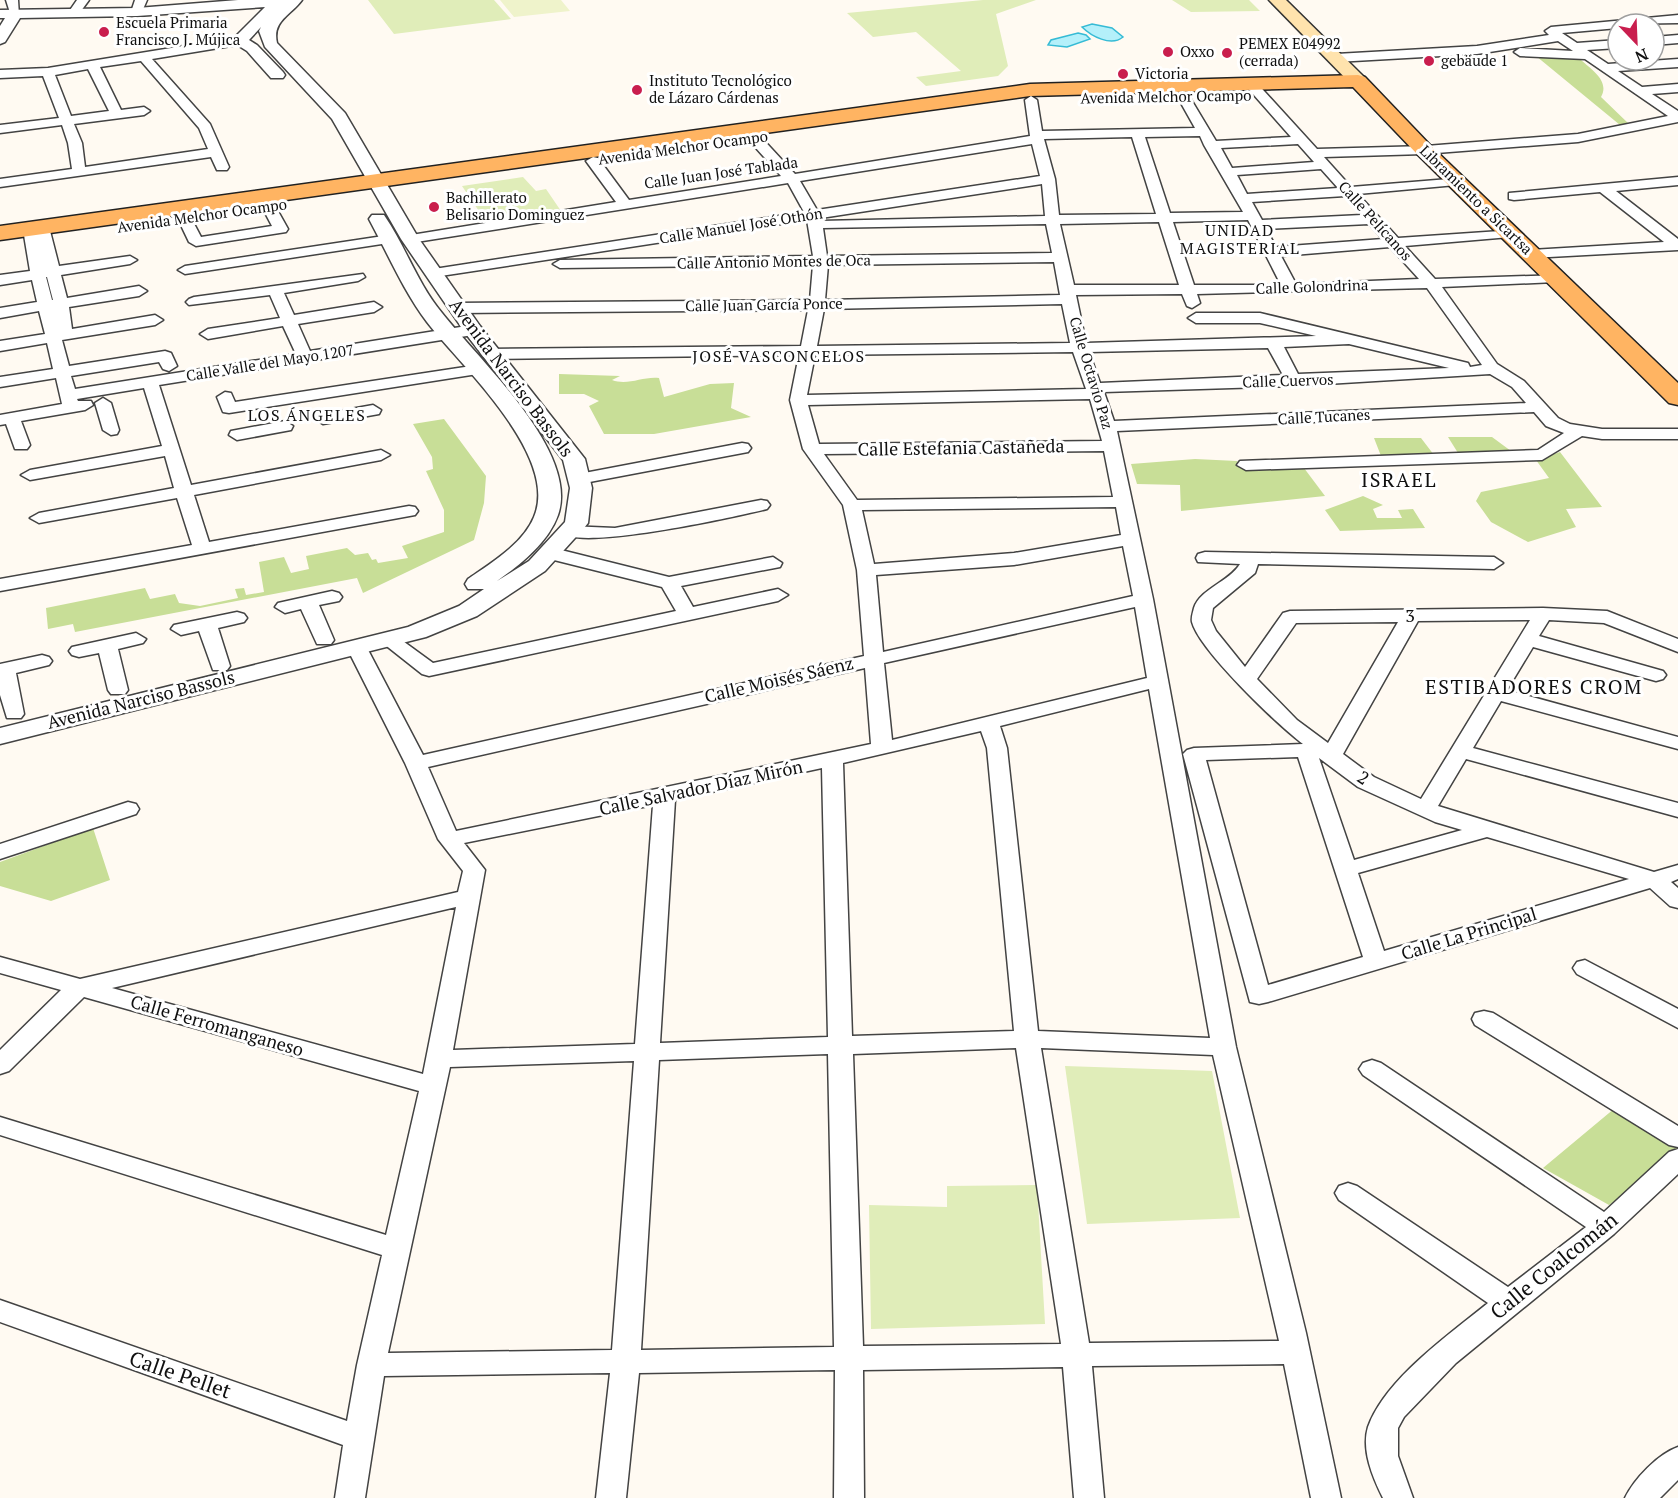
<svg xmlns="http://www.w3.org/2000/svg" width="1678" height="1498" font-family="'PT Serif',serif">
  <rect width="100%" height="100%" fill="#fffaf2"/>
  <path fill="#e0edb9" d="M368 0H494L511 19 394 34Z
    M983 0H1036L996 14 1008 66 998 76 926 86 916 77 961 71 916 32 873 37 847 13Z
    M1172 0H1249L1260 11 1191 12Z
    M523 177 536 191 546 189 561 211 487 223 462 186Z
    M1065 1066 1212 1071 1240 1218 1087 1224Z
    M1037 1185 1045 1324 871 1329 869 1205 947 1207V1186Z"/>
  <path fill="#c8de97" d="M1536 56 1581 60C1592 70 1610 81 1601 97L1629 124 1620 125Z
    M559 374 620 376 612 380C628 386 643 376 659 378L664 397 710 384 734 383 731 408 751 417 654 434H604L589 406 599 401 584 394H559Z
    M444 419 486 476 484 503 474 540 363 593 357 578 75 632 73 624 48 629 46 608 145 588 150 599 175 594 179 603 200 606 238 598 235 589 244 588 246 595 264 592 259 562 284 557 291 573 309 569 306 556 347 548 355 555 368 553 372 560 376 559 378 563 408 558 402 546 444 532V510L426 471 433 469 432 457 413 424Z
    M1448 437H1492L1511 451 1458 453Z
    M1374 438H1421L1434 455 1381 456Z
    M1560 452 1602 507 1566 509 1576 527 1528 542 1491 522 1476 501 1481 492 1549 478 1536 460Z
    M1195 459 1237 461 1241 469 1304 468 1325 496 1181 511 1180 485 1137 484 1131 464Z
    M1363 496 1383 505 1373 509 1377 518H1402L1398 510 1413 509 1425 528 1340 531 1325 510Z
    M93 828 110 880 51 901 0 886V862Z
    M1615 1108 1678 1145V1154L1609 1205 1543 1168Z"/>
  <path fill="#eff3cb" d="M500 0H561L570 11 514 17Z"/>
  <path fill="#b4f0fa" stroke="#36bbd5" stroke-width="1.5" d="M1092 24 1112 28 1123 37C1111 47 1091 36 1082 27Z
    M1078 33 1086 35 1090 39 1067 47 1048 45 1051 40Z"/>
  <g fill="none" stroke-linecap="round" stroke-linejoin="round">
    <defs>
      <path id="minor" d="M6 0H18L19 16H11Z
        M77 0H89L78 15H70L68 13Z
        M135 0H147L141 14 131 12Z
        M1678 15V23L1618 24V28L1562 33 1577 43 1618 40V48L1587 50 1608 64 1678 59V67L1618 71 1642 87 1678 84V92L1652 94 1678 111V122L1578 142 1424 154 1324 157 1351 187 1461 178V184L1456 185 1358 194 1398 238 1515 230 1517 233 1515 236 1510 237 1405 246 1435 279 1561 275 1563 278 1556 282 1442 287 1497 364 1524 381 1558 418 1570 424 1602 429H1678V439H1602L1582 436 1542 460 1246 470 1237 465 1240 461 1538 450 1564 433 1546 426 1534 412 1117 431 1153 599 1236 1047 1306 1333 1341 1498H1311L1284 1364 1092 1366 1104 1498H1074L1063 1367 863 1370 864 1498H834L835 1370 639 1373 626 1498H596L610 1373 384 1376 365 1498H335L343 1445 0 1322V1300L347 1421 357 1365 382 1255 0 1135V1117L386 1235 419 1091 84 997 9 1071 0 1074V1050L61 990 0 973V957L80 979 458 892 463 871 438 839 405 763 347 648 350 644H364L367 648 423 755 864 656 857 570 843 505 803 449 790 400 799 355 489 359 481 354 489 349 801 346 808 310 458 313 450 308 458 303 810 300 813 265 560 268 553 264 560 260 813 256 807 220 434 277 427 273 434 269 804 212 788 183 410 243 405 242 403 239 405 236 616 202 586 161 593 157 598 158 629 200 781 176 746 137 753 133 758 134 795 174 1030 136 1025 100 1031 96 1037 100 1042 131 1195 128 1177 96 1183 92 1189 96 1216 141 1291 137 1246 86 1244 83 1250 79 1254 80 1317 149 1426 146 1578 134 1668 116 1585 59 1520 56 1514 52 1520 48 1573 51 1558 41 1477 54 1336 62 1330 58 1336 54 1477 46 1549 35 1545 31 1551 27ZM1200 136 1204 145 1243 212 1170 213 1145 137ZM1132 137 1156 214 1059 215 1055 179 1044 139ZM1032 144 1040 176 817 210 800 181ZM1298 144 1314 162 1232 168 1221 148ZM1321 169 1338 188 1247 194 1237 175ZM1042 184 1045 216 821 221V218ZM1345 196 1362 215 1262 220 1252 202ZM1248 220 1281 285H1194L1173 222ZM1159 222 1179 285H1074L1060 224ZM1046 224 1052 253 827 256 823 228ZM1369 224 1383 239 1276 247 1266 229ZM1390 247 1419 279 1296 284 1281 256ZM1054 262 1060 295 825 300 828 265ZM1427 288 1482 365 1470 367 1468 363 1260 313H1196L1188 318 1196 323H1260L1316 336 1086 343 1076 295 1182 294 1187 306 1192 308 1200 303 1197 294ZM1062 304 1070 343 817 346 824 309ZM1349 344 1449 368 1298 374 1284 347ZM1268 348 1283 375 1100 383 1089 352ZM1073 352 1086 389 807 395 815 355ZM1490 374 1512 387 1526 403 1114 421 1104 392 1294 386ZM1090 399 1102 441 819 444 808 405ZM1104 451 1113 497 857 500 824 454ZM1116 507 1121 535 1014 553 874 564 862 510ZM1123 546 1133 596 883 652 876 575 1014 565ZM1135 607 1147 678 892 740 884 663ZM865 668 871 744 456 831 428 767ZM1149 689 1210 1038 1038 1031 1007 748 1000 726ZM981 731 987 748 1014 1031 852 1036 843 763ZM822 768 828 1037 660 1043 675 800ZM653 805 635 1044 453 1050 485 870 464 843ZM456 907 423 1074 112 988ZM1016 1048 1061 1344 863 1346 853 1054ZM1041 1048 1213 1055 1279 1341 1089 1343ZM828 1054 834 1347 641 1350 659 1060ZM634 1061 612 1350 388 1353 450 1067Z
        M1678 35V43L1654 45V37Z
        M239 37 243 38V44L152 59 210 124 229 167 227 170H217L211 157 0 187V179L72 169 68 143 62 125 0 133V125L59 118 43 76 0 78V70L48 68ZM141 61 199 128 208 149 85 167 82 143 74 124 144 115 150 111 144 107 121 110 100 67ZM88 69 109 111 71 116 55 75Z
        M1678 177V185L1616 191 1678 239V250L1531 258 1524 254 1531 250 1664 242 1600 192 1514 200 1509 199V193Z
        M269 203 274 204 288 229 286 232 196 246 189 242 178 219 185 215 190 216 201 237 272 226 262 207Z
        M42 223 49 227 59 266 130 256 137 260 130 264 61 275 67 298 139 286 147 291 139 296 69 307 72 329 155 315 163 320 155 325 62 340 69 366 165 351 171 353 177 366 169 371 163 369 159 362 71 376 75 389 296 354 283 326 208 339 200 334 208 329 280 318 270 295 189 305 186 302 189 299 194 297 363 274 365 277 358 281 284 293 294 315 374 302 382 307 374 312 298 324 310 351 473 325 479 327 481 330 473 335 159 385 191 485 381 450 390 455 381 460 194 495 209 542 409 506 415 507 418 511 415 515 0 591V579L192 545 177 498 39 523 30 518 39 513 174 488 165 456 30 480 21 475 30 470 162 446 144 388 77 399 78 401H91L93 405 85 410 21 421 30 445 27 449H15L6 424 0 425V415L62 404 56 378 0 387V377L53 369 47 343 0 351V341L45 334 39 311 0 318V308L37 302 32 280 0 285V275L30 271 23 229 25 226H35ZM46 277H47L53 300H52Z
        M390 235 395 236 397 239 395 242 185 274 178 270 185 266Z
        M478 365 484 367 486 370 484 373 229 413 223 412 217 397 225 392 231 393 235 402Z
        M103 398 111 403 119 430 117 434 111 435 103 430 95 403Z
        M373 405 381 410 379 414 323 424 315 419 323 414Z
        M285 421 293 426 291 430 237 440 229 435 231 431Z
        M742 443 748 444 751 448 748 452 579 484 570 479 579 474Z
        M761 500 767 501 770 505 767 509C738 516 574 553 559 531L568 526 615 528Z
        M549 547 669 577 773 557 782 563 780 567 681 586 693 607 778 589 788 595 778 601 429 676 422 674 379 640 382 636H396L433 663 676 611 662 587 542 557 540 553 542 549Z
        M1205 552 1494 557 1503 563 1494 569 1258 564 1255 573 1213 608 1211 620 1216 631 1245 667 1283 613 1290 611 1543 608 1607 611 1678 639V652L1604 623 1549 620 1539 636 1663 671 1666 675 1663 679 1656 681 1533 647 1507 690 1678 737V749L1501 701 1473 748 1678 803V817L1466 759 1438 806 1654 872 1678 865V879L1671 882 1678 888V908L1670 906 1650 888 1268 1002 1259 1004 1250 1002 1183 754 1187 750 1194 748 1303 744C1278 725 1199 650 1192 622 1191 618 1193 612 1194 608 1200 589 1230 581 1240 564L1198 562 1196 558 1198 554ZM1530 620 1421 799 1374 777 1343 754 1418 621ZM1398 622 1328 743 1297 720 1257 679 1296 623ZM1298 757 1363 957 1268 985 1206 760ZM1319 758 1358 787 1435 822 1462 830 1354 860ZM1487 837 1629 879 1384 951 1358 873Z
        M332 591 339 593 342 597 339 601 319 605 334 640 331 644H317L301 609 285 613 275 607 278 603Z
        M237 612 244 614 247 618 244 622 218 628 230 666 227 670H213L199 631 181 635 171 629 174 625Z
        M136 633 146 639 143 643 118 649 128 690 125 694H111L108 690 99 653 79 657 72 655 69 651 72 647Z
        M42 655 49 657 52 661 49 665 16 673 24 714 21 718H7L0 695V664Z
        M128 802 136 804 139 809 136 814 0 859V844Z
        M1585 960 1678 1009V1028L1577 974 1573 968 1577 962Z
        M1484 1011 1493 1013 1678 1126V1147L1669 1145 1475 1025 1472 1019 1475 1013Z
        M1372 1060 1381 1063 1604 1212 1669 1152 1678 1149V1174L1614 1234 1456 1363 1404 1417 1398 1428V1456L1413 1498H1383C1373 1478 1361 1450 1368 1427 1385 1379 1450 1334 1488 1303L1339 1200 1335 1193 1339 1186 1348 1183 1357 1186 1508 1287 1586 1227 1363 1075 1359 1069 1363 1063Z
        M1678 1447V1480L1660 1498H1625C1634 1479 1658 1454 1678 1447Z"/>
      <path id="tertiary" d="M238 0H302C290 16 272 21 277 43L345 113 419 239 480 326 585 459 592 488 588 523 584 528 545 571 477 616 426 637 0 744V728L408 627 459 606 484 589H468L465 584 468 579C491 563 523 544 534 517 560 456 461 366 427 322 403 290 388 254 369 219L372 215H384C406 247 417 283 442 313 478 359 580 452 558 515 548 543 520 565 497 581L529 561 565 522 570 488 563 460 466 334 401 239 332 119 265 47 259 31 261 27 249 40 257 45 283 72 285 75 283 78H271L247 51 231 41 265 7 137 16 20 18 5 42 0 44V26L5 18H0V10L137 8Z"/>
      <path id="secondary" d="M1269 0H1286L1364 77 1367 81 1364 85H1352Z"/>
      <path id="primary" d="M1358 75 1365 77 1431 146 1678 383V405L1669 403 1417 154 1353 87 1030 96 0 240V226L1030 84Z"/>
    </defs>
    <use href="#minor" stroke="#434343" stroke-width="3"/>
    <use href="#tertiary" stroke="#434343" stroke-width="3"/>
    <use href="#secondary" stroke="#323232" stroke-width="3"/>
    <use href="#primary" stroke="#212121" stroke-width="3"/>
    <use href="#minor" fill="#fff" fill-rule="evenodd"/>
    <use href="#tertiary" fill="#fff" fill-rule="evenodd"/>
    <use href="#secondary" fill="#ffe3ad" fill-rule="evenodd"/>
    <use href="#primary" fill="#ffb462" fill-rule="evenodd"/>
  </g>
  <g fill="#c91e4e" stroke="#fff" stroke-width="2">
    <circle cx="104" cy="32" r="6"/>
    <circle cx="1168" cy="52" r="6"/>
    <circle cx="1227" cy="53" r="6"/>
    <circle cx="1429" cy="61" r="6"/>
    <circle cx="1123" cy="74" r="6"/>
    <circle cx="637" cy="90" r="6"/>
    <circle cx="434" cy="207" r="6"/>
  </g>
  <g text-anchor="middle" stroke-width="6" stroke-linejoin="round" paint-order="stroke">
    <g font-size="15" fill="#101010" stroke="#fff" text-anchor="start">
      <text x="116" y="28">Escuela Primaria<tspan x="116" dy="17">Francisco J. Mújica</tspan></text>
      <text x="1239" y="49">PEMEX E04992<tspan x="1239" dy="17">(cerrada)</tspan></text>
      <text x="1180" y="57">Oxxo</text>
      <text x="1441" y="66">gebäude 1</text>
      <text x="1135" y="79">Victoria</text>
      <text x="649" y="86">Instituto Tecnológico<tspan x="649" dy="17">de Lázaro Cárdenas</tspan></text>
      <text x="446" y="203">Bachillerato<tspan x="446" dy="17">Belisario Dominguez</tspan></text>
    </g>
    <g font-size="15" fill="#101010" stroke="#fff">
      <text transform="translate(1166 97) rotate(-1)" y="5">Avenida Melchor Ocampo</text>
      <text transform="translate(683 148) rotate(-8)" y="5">Avenida Melchor Ocampo</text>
      <text transform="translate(721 173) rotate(-8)" y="5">Calle Juan José Tablada</text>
      <text transform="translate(1476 200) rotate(44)" y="5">Libramiento a Sicartsa</text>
      <text transform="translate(202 216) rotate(-8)" y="5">Avenida Melchor Ocampo</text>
      <text transform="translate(1375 221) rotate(48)" y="5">Calle Pelícanos</text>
      <text transform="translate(741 226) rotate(-9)" y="5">Calle Manuel José Othón</text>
      <text transform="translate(774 262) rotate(-1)" y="5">Calle Antonio Montes de Oca</text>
      <text transform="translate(1312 287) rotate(-2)" y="5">Calle Golondrina</text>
      <text transform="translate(764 305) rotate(-1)" y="5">Calle Juan García Ponce</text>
      <text transform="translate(270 363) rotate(-9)" y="5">Calle Valle del Mayo 1207</text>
      <text transform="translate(1091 373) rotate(73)" y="5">Calle Octavio Paz</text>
      <text transform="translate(1288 381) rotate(-2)" y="5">Calle Cuervos</text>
      <text transform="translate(1324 417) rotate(-3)" y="5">Calle Tucanes</text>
    </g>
    <g font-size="16" letter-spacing="1.5" fill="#101010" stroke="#fff">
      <text x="1240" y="236">UNIDAD<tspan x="1240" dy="18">MAGISTERIAL</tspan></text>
      <text x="779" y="362">JOSÉ VASCONCELOS</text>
      <text x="307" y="421">LOS ÁNGELES</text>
    </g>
    <g font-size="18" fill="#101010" stroke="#fff">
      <text transform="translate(511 378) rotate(53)" y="6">Avenida Narciso Bassols</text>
      <text transform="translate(961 448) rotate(-1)" y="6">Calle Estefania Castañeda</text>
      <text x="1410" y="622">3</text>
      <text transform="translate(779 680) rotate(-13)" y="6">Calle Moisés Sáenz</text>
      <text transform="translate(141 700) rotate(-14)" y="6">Avenida Narciso Bassols</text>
      <text transform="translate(1363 778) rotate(34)" y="6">2</text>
      <text transform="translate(701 788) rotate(-12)" y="6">Calle Salvador Díaz Mirón</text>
      <text transform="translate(1469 934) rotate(-17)" y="6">Calle La Principal</text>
      <text transform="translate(217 1026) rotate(16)" y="6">Calle Ferromanganeso</text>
    </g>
    <g font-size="20" letter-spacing="1.5" fill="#101010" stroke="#fff">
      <text x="1399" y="487">ISRAEL</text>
      <text x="1534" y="694">ESTIBADORES CROM</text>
    </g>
    <g font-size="21" fill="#101010" stroke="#fff">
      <text transform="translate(1554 1266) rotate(-39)" y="7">Calle Coalcomán</text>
      <text transform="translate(180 1375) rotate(19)" y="7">Calle Pellet</text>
    </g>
  </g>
  <g transform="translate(1636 42) rotate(157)"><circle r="28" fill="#ffffff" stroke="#9f9f9f" stroke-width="1.5"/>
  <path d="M0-4.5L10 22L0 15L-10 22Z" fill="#c91e4e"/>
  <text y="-9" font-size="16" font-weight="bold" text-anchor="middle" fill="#101010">N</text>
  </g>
</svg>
